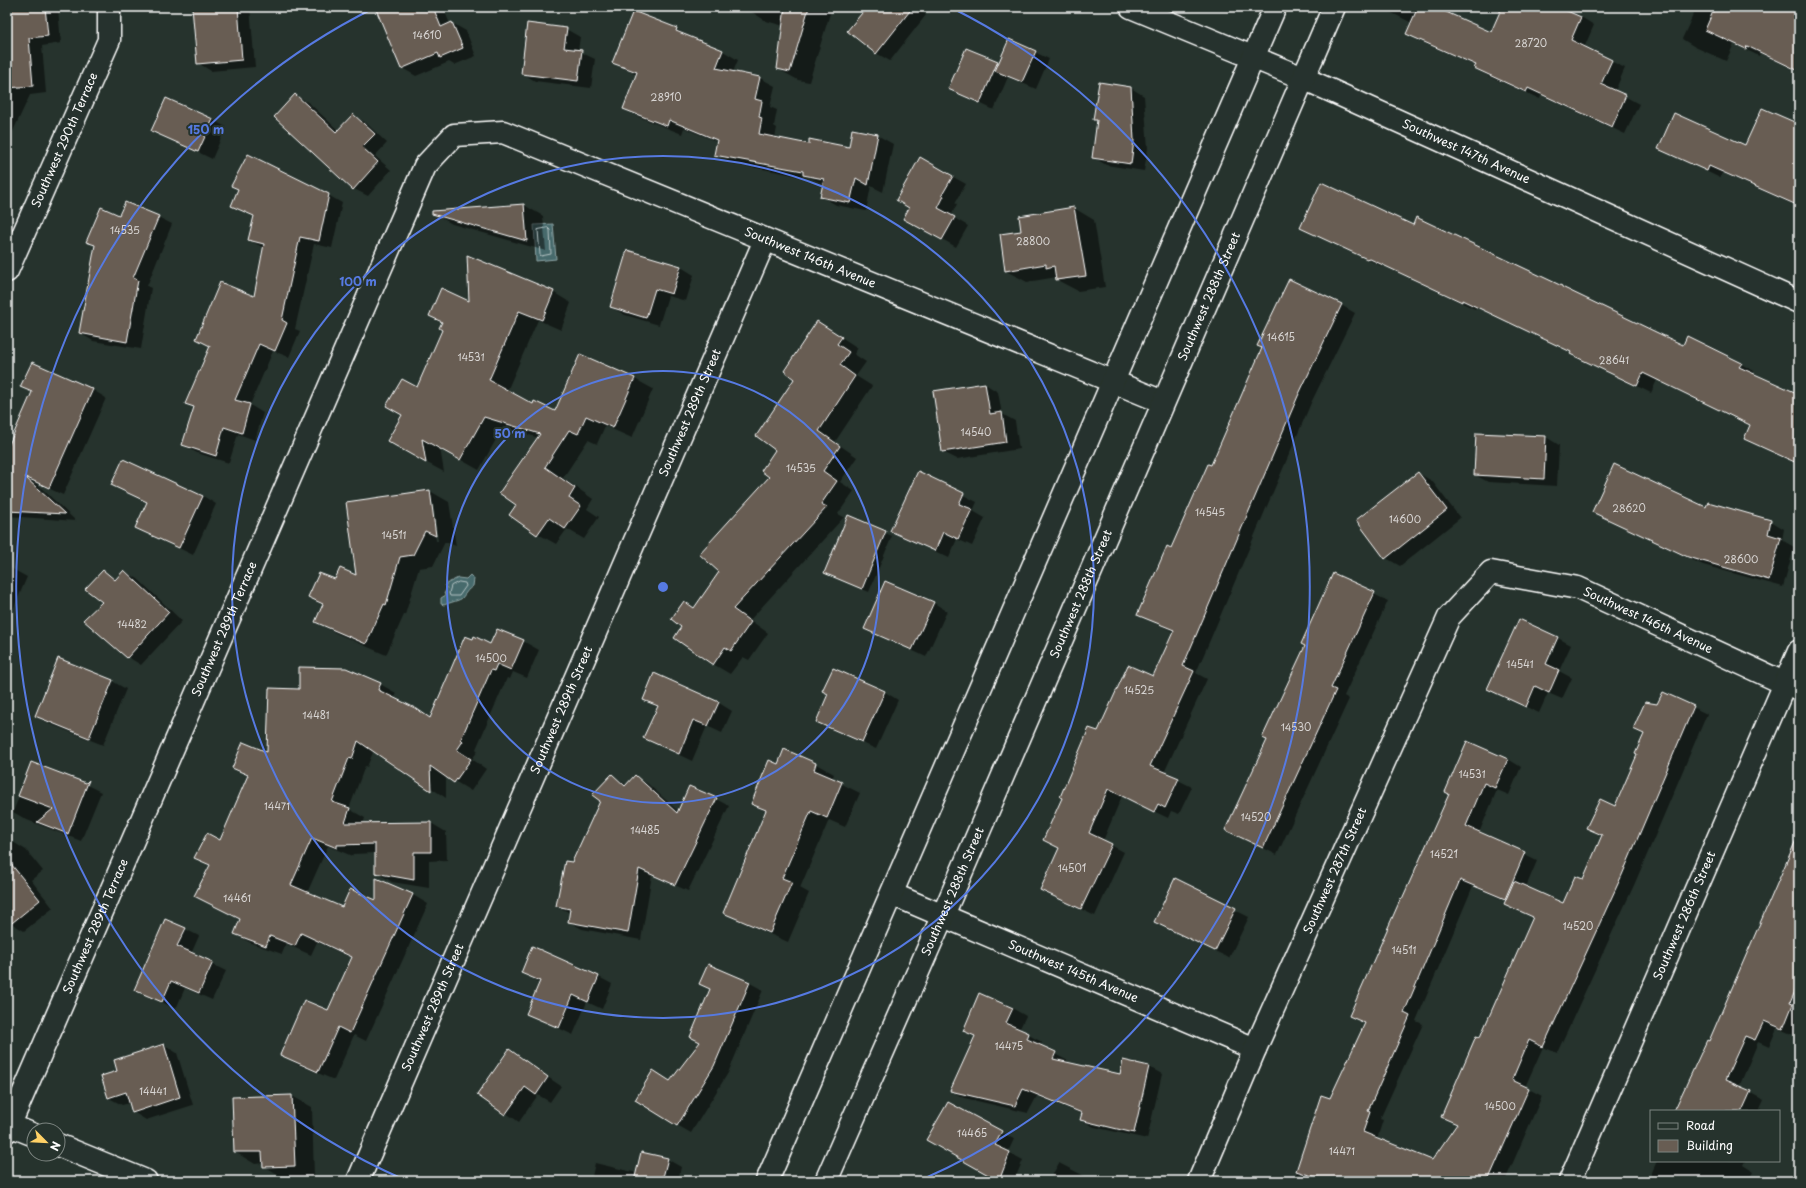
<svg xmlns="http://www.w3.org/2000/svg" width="1806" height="1188" font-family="'Playpen Sans',sans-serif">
  <rect width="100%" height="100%" fill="#26332d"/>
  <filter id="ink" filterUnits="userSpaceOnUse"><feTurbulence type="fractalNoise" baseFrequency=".025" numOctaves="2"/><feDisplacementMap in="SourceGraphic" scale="8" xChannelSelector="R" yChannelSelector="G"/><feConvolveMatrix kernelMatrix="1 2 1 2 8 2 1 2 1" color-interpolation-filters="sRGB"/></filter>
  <g filter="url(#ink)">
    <path fill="#466a6c" stroke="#90a6a7" d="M553 224 556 259 536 261 534 225Z
      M470 575 474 579 473 586C467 590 466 593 462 598 461 600 448 603 444 605L441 604V598L446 595 444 594 447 588 445 586 446 584 458 578 466 579Z"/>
    <path fill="#0007" fill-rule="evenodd" d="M7 7 58 8 61 43 42 46 46 93 30 95 7 144Z
      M193 7H250L255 67 211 71 198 63Z
      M378 7H443L450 24 452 23 466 31 476 56 454 65 449 62 416 76 402 68Z
      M748 7H832L809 82 798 80 778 69 784 26 766 21 747 9Z
      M868 7H916L926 15 890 61 876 53Z
      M1393 7H1433L1491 33 1503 7H1558L1581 17 1594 25 1584 48 1625 68 1615 91 1639 104 1625 134 1541 95 1540 99 1488 76 1475 68 1476 66 1420 41 1407 33 1412 23 1390 12Z
      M1681 7H1799V72L1760 53 1759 56 1734 44 1726 61 1695 47 1682 39 1694 13Z
      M566 29 580 37 578 51 595 59 591 88 535 81 522 73Z
      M676 29 691 38 723 51 738 60 733 72 760 78 775 86 770 107 777 110 774 126 777 128 775 138 809 145 849 148 877 135 893 144 883 192 871 186 866 211 836 205 821 196 824 184 810 178 731 163 715 154 718 142 684 128 682 134 639 117 624 108 637 75 614 63Z
      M1010 40 1049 59 1036 89 1008 77 994 110 950 89 997 62 999 63Z
      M1131 88 1144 96 1148 148 1144 171 1106 165 1093 157 1098 121 1094 119Z
      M295 95 309 103 339 131 353 115 366 123 387 143 375 156 391 170 368 196 354 189Z
      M213 120 226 127 212 159 153 130Z
      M1799 125V207L1723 173 1720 178 1659 148 1746 147Z
      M921 159 966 184 955 203 957 204 951 216 968 226 956 247 905 218 911 207Z
      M232 186 328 195 342 203 332 248 314 244 295 329 300 331 289 357 273 351 250 405 263 413 255 440 238 434 229 463 197 453 183 445 195 408 186 403 211 347 197 339 255 297 264 248 249 240 255 217 232 205 239 189Z
      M524 205 543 216 546 251 452 224 433 213Z
      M1074 208 1094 220 1105 287 1078 291 1057 280V277L1027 282 1006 271 1022 232Z
      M120 217H158L172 224 147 286 151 288 141 349 93 341 80 333 96 246 87 241Z
      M1413 226 1562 287 1683 346 1741 364 1754 371 1753 374 1799 395V465L1745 439 1751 425 1657 380 1651 393 1585 361 1572 352 1476 307 1475 309 1382 265 1381 266 1301 227Z
      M681 267 694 275 686 301 668 296 659 325 625 315 611 307Z
      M553 292 571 303 561 330 538 320 507 391 533 405 555 413 581 355 635 379 653 389 632 438 605 426 597 444 588 440 563 478 593 499 587 509 599 517 584 539 567 529 556 544 538 534 517 505 539 438 503 427 479 470 440 448 444 472 407 452 417 389 443 330 442 323 430 316 470 302Z
      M1341 305 1355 313 1311 403 1196 673 1207 679 1164 773 1192 787 1179 814 1171 811 1168 818 1122 796 1103 841 1124 852 1095 916 1041 890 1060 849 1044 839 1098 733 1154 677 1174 632 1138 614 1172 550 1211 466Z
      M835 333 858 348 854 354 866 362 856 376 872 386 835 442 857 457 840 482 854 491 838 514 844 517 750 620 768 633 749 660 743 657 730 674 713 664 683 627 684 602 695 608 721 572 771 477 777 450Z
      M32 363 93 390 106 398 63 495 35 482 76 521 7 516V451L33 393 22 387Z
      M985 384 998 392 1002 414 1015 421 1019 449 957 459 943 452Z
      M1546 437 1559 445 1557 486 1488 482 1475 475Z
      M918 472 977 502 973 511 985 518 972 546 957 539 949 558 891 530Z
      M1418 473 1432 481 1460 518 1400 566 1386 558Z
      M112 485 203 496 216 504 193 555 136 527 148 502Z
      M430 491 449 502 456 546 445 542 433 566 419 568 405 615H404L386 655 336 633 316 622 323 605 309 597 335 581 357 577ZM431 503H433L438 541H436Z
      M1708 503 1771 521 1784 529 1782 540 1794 547 1783 587 1703 565 1593 512 1707 508Z
      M848 516 892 536 869 592 826 573Z
      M7 566 27 577 9 619 7 618Z
      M103 571 117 580 125 571 138 579 182 621 141 665 128 657 84 620 103 602Z
      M1334 575 1388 601 1344 696 1349 699 1277 855 1226 829 1268 740Z
      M885 582 934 603 947 611 926 657 865 628Z
      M1558 638 1571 645 1559 671 1572 678 1562 699 1548 693 1539 713 1488 689 1543 668 1545 669Z
      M523 641 539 650 527 678 513 672 510 679 507 678 476 749 478 751 472 759 486 769 471 791 446 776V798L374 750 367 767 365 766 349 809 365 818 363 824 431 823 446 832 447 860 429 861V888L392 882 376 872V853L353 854 352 856 328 846 307 893 342 908 377 902V879L413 895 428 904 366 1041 354 1035 334 1080 297 1064 282 1055 329 1012 352 958 317 942 311 955 286 944 282 954 251 943 235 934 241 920 211 904 210 866 196 857 221 841 248 776 234 768 268 754 300 690 380 684 396 693 394 698 430 718 490 645Z
      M59 660 112 681 126 689 103 745 50 724 36 716Z
      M655 675 719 703 732 711 722 733 707 726 692 761 644 738 658 708 644 699Z
      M885 692 898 700 876 749 831 729 817 721Z
      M1663 693 1707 714 1635 883 1557 1053 1543 1047 1525 1087 1542 1096 1505 1181H1294L1322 1097 1331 1100 1365 1024 1350 1016 1450 794 1508 759 1521 767 1509 795 1497 790 1479 833 1537 861 1526 887 1564 904 1583 881 1603 837 1588 828 1615 807 1638 755ZM1473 886 1506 901 1505 904 1534 918 1480 1039 1442 1116 1458 1125 1432 1161 1377 1139 1383 1120 1380 1119 1423 1024 1416 1021Z
      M785 750 816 764 834 774 832 779 860 793 845 827 829 820 800 888 809 893 788 942 742 922 724 912 766 812 752 803 779 766Z
      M32 763 87 785 101 792 81 841 27 820 13 812Z
      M612 775 627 785 635 777 648 784 678 811 716 799 729 806 688 891 652 875 641 940 582 929 569 922 570 913 557 906 573 864Z
      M1799 836V1029L1796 1036 1777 1028 1769 1047 1758 1042 1739 1087 1764 1100 1759 1111H1675L1709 1042Z
      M13 842 26 850 43 871 31 880 53 908 24 931 11 923 7 918V847Z
      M1175 880 1249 917 1229 958 1155 921Z
      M185 929 199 936 191 954 226 971 212 1000 185 988 176 1009 135 989Z
      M533 948 599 977 612 984 602 1009 587 1002 573 1035 527 1013 540 983 522 973Z
      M708 965 750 983 763 990 728 1073 691 1133 677 1125 671 1082 700 1042 691 1037 711 990 700 984Z
      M1012 1008 1026 1016 1019 1030 1042 1042 1040 1046 1068 1061 1067 1064 1120 1076 1149 1067 1162 1074 1147 1139 1094 1127 1081 1120 1082 1114 1037 1096 1028 1113 964 1098 951 1091 975 1037 964 1030Z
      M164 1045 177 1053 193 1105 146 1120 133 1112 130 1103 122 1105 109 1098 118 1071Z
      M509 1051 561 1086 550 1102 538 1095 519 1122 479 1094Z
      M292 1096 312 1107 314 1177 284 1178 264 1166V1163L255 1164 235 1152Z
      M948 1104 1014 1139 1008 1152 1023 1160 1014 1181 999 1180Z
      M667 1159 681 1167 678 1181H591L595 1163 637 1173Z
      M1657 1161H1745L1743 1165 1754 1172 1749 1181H1648Z
      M1059 1163 1094 1181H1049Z"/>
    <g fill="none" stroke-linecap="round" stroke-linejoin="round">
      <path stroke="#b5c3c4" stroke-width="1" d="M548 228 550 230 551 254 541 256 540 255 538 230Z
        M459 582 465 583 466 586 459 596H450L449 593 451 586Z"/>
    </g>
    <path fill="#685d53" stroke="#fff" d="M7 7H45L48 36 29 38 33 86 7 88Z
      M192 7H238L242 60 197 64Z
      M375 7H433L441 27 452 22 463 48 440 58 438 53 401 69Z
      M785 7H809L790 72 777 69Z
      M867 7H913L876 54 847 31Z
      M1418 7H1435L1491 32 1502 7H1558L1581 17 1571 40 1612 60 1601 84 1626 95 1612 127 1528 88 1526 92 1474 68 1476 65 1406 34Z
      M1715 7H1799V71L1747 46 1746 49 1705 30Z
      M633 11 677 28 676 31 723 50 716 68 760 77 755 99 762 101 759 117 762 118 759 134 809 144V139L849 147 852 129 878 134 868 185 856 178 850 203 820 197 824 179 803 175V171L714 155 717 140 669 120 667 126 623 109 637 72 612 63Z
      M527 23 567 28 564 48 582 50 578 81 521 74Z
      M1009 39 1036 51 1022 82 995 71Z
      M966 48 998 61 980 103 948 89Z
      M1099 82 1131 87 1134 140 1131 164 1092 158 1097 120H1093Z
      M295 94 336 132 353 114 375 134 362 147 378 162 353 190 274 117Z
      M166 98 213 119 198 152 151 131Z
      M1762 108 1799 124V206L1709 166 1707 171 1658 149 1674 113 1745 145Z
      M248 154 329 194 319 241 300 237 282 320 287 323 275 351 259 344 235 400 250 404 242 433 224 427 216 456 182 445 194 407 185 404 210 346 196 339 220 282 254 296 264 244 248 240 254 216 231 206 238 189 231 186Z
      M920 157 953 176 942 195 944 196 938 208 955 217 942 240 903 219 909 208 896 200Z
      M1321 182 1413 225 1416 217 1562 286V287L1683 345 1687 336 1742 363 1739 367 1799 394V464L1744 439 1750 425 1643 373 1637 386 1570 354 1571 352 1462 300V302L1368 258 1367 259 1300 228Z
      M125 202 159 216 133 278 138 280 127 342 79 333 95 245 86 242 101 207 119 215Z
      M524 204 527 241 432 214V211Z
      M1074 207 1086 276 1056 280 1054 266 1046 268V264L1005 271 1000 234 1021 231 1019 216Z
      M627 250 681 266 672 294 655 289 646 318 610 307Z
      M467 255 554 291 542 320 519 311 489 380 533 404 534 401 555 411 580 354 635 378 613 428 586 416 578 434 569 430 545 467 575 488 569 498 581 506 565 529 549 518 537 535 509 515 516 505 499 493 540 434 484 417 460 460 422 439 426 463 387 441 402 415 386 406 402 379 417 387 442 330 439 328 442 322 429 316 441 288 469 301Z
      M1289 279 1342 304 1298 396 1183 666 1194 671 1150 766 1179 778 1165 808 1158 804 1154 812 1108 789 1089 833 1112 844 1081 909 1040 890 1059 848 1043 840 1062 798 1060 797 1089 728 1098 731 1128 665 1153 676 1174 630 1137 615 1167 546 1171 548 1208 464 1211 465 1262 348 1257 346Z
      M817 321 842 337 837 344 849 352 840 365 855 376 819 431 840 446 823 471 837 481 821 504 827 507 733 609 751 622 731 651 725 647 713 665 674 638 681 627 671 619 684 601 694 608 719 572 699 554 769 477 761 471 775 450 756 436 794 379 784 371Z
      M32 362 93 389 49 488 25 477 65 514 7 511V449L32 392 20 387Z
      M985 383 990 414 1002 412 1006 442 942 452 933 391Z
      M1476 433 1546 436 1544 479 1474 475Z
      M123 459 203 496 179 548 135 528 147 502 111 485Z
      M1614 464 1706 507 1708 502 1771 520 1768 534 1781 538 1769 580 1688 557 1592 512Z
      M918 471 964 493 959 504 972 509 958 539 943 532 935 551 890 531Z
      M1418 472 1447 510 1385 559 1356 520Z
      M430 490 436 536 425 531 413 555 400 557 386 605 384 604 366 644 315 622 323 604 308 597 319 573 335 579 340 568 356 575 346 502Z
      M848 515 886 531 862 589 824 573Z
      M103 570 115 580 124 570 169 612 127 658 83 620 102 602 85 589Z
      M1333 573 1375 592 1331 688 1336 690 1263 848 1225 830 1267 740 1262 738 1305 646 1301 644Z
      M885 581 934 602 912 650 864 629Z
      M1519 619 1558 637 1546 664 1559 670 1549 693 1535 686 1526 707 1487 689Z
      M497 629 524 640 511 670 497 664 494 671 491 670 461 739 463 741 457 750 471 759 454 783 430 766 431 791 358 741 352 759 349 758 332 802 350 808 345 823 431 822V852H414V880L375 873V844L337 845V848L312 838 291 885 342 907 350 889 376 900V878L413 894 350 1033 338 1027 318 1072 280 1055 304 1000 328 1010 352 957 301 933 295 946 270 936 266 946 234 934 240 919 194 896 210 865 194 858 207 833 220 840 248 775 232 768 243 742 267 752 269 688 299 689V667L346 668 381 683 378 690 417 709 430 718 465 636 473 639 474 636 490 644Z
      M58 658 113 680 89 738 35 716Z
      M833 668 885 691 862 742 816 722 828 694 822 691Z
      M654 673 719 702 708 726 693 720 679 754 643 738 658 706 643 700Z
      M1663 692 1694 706 1622 875 1543 1047 1529 1040 1512 1080 1529 1088 1488 1181H1328L1296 1171 1321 1095 1330 1098 1365 1023 1349 1016 1401 898 1402 899 1449 794 1445 792 1467 741 1508 759 1495 788 1484 783 1466 826 1525 852 1505 899 1460 880 1404 1013 1410 1016 1368 1111 1370 1112 1363 1132 1432 1160 1457 1124 1441 1117 1476 1036 1480 1037 1533 917 1504 904 1514 881 1563 903 1575 876 1583 879 1602 835 1586 828 1600 799 1615 806 1637 755 1635 754 1644 734 1633 729 1645 702 1657 704Z
      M784 749 816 763 814 770 842 782 827 818 811 811 782 878 792 882 770 933 723 913 766 810 751 804 769 760 778 764Z
      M31 762 86 783 89 780 68 834 37 822 53 809 18 796Z
      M612 774 625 786 635 775 677 813 689 786 717 798 675 885 639 869 628 933 568 922 570 909 556 906 565 861 572 862 600 801 592 795Z
      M1799 833V982L1790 1003 1793 1004 1783 1029 1764 1021 1755 1040 1745 1036 1725 1080 1751 1091 1742 1111H1674L1707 1040 1709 1041Z
      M7 859 40 900 7 927Z
      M1175 878 1236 908 1215 951 1154 922Z
      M165 919 186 928 177 946 213 962 199 993 171 981 162 1002 134 990Z
      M532 946 599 976 588 1002 573 995 559 1028 526 1014 540 981 521 973Z
      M708 964 750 982 714 1066 677 1126 635 1100 653 1070 670 1081 700 1042 690 1037 710 989 699 984Z
      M979 993 1013 1008 1006 1023 1029 1033 1027 1039 1056 1052 1053 1059 1120 1074 1123 1060 1149 1066 1134 1133 1080 1120 1082 1113 1023 1089 1015 1106 950 1091 975 1036 963 1031Z
      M164 1044 180 1097 132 1113 126 1092 108 1098 101 1076 117 1071 114 1060Z
      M509 1049 548 1077 536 1095 525 1087 505 1115 477 1095Z
      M292 1095 295 1166 263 1167 262 1152H234L232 1097Z
      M948 1102 1002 1131 995 1145 1010 1152 999 1181 926 1140Z
      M641 1152 668 1158 662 1181H634Z"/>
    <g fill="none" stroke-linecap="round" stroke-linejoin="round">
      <defs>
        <g id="street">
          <path id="s1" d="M7 271 109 40V7"/>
          <path id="s2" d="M892 894 1255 1049"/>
          <path d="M7 1124 34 1135"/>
          <path id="s3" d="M7 1131 425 166 454 135 503 132 1163 402"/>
          <path d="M58 1145 146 1181"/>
          <path id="s4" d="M358 1181 765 240"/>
          <path id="s5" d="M1199 1181 1255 1049 1449 617 1491 572 1578 588 1799 690"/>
          <path id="s6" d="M1570 1181 1799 651"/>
        </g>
        <g id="secondary">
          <path id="s7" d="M1131 7 1303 78 1799 302"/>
          <path d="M767 1181 1275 7"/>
          <path id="s8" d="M826 1181 943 915 1334 7"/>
        </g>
      </defs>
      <use href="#street" stroke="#fff" stroke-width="25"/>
      <use href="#secondary" stroke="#fff" stroke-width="25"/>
      <use href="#street" stroke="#26332d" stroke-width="22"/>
      <use href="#secondary" stroke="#26332d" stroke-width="22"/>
    </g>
  </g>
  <g fill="none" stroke="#567ae2" stroke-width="2">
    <circle cx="663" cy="587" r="216"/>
    <circle cx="663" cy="587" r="431"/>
    <path d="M405 1180A647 647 0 0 1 374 8M952 8A647 647 0 0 1 921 1180"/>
  </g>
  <g text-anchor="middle" stroke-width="4" stroke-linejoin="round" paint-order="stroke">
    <g font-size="10" fill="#d9d6d4">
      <text x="427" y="39">14610</text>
      <text x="1531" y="47">28720</text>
      <text x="666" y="101">28910</text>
      <text x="125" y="234">14535</text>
      <text x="1033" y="245">28800</text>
      <text x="1281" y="341">14615</text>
      <text x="471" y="361">14531</text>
      <text x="1614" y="364">28641</text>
      <text x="976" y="436">14540</text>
      <text x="801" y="472">14535</text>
      <text x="1629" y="512">28620</text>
      <text x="1210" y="516">14545</text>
      <text x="1405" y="523">14600</text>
      <text x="394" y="539">14511</text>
      <text x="1741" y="563">28600</text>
      <text x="132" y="628">14482</text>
      <text x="491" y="662">14500</text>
      <text x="1520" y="668">14541</text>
      <text x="1139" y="694">14525</text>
      <text x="316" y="719">14481</text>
      <text x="1296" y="731">14530</text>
      <text x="1472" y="778">14531</text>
      <text x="277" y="810">14471</text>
      <text x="1256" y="821">14520</text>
      <text x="645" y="834">14485</text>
      <text x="1444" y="858">14521</text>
      <text x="1072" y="872">14501</text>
      <text x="237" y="902">14461</text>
      <text x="1578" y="930">14520</text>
      <text x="1404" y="954">14511</text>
      <text x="1009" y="1050">14475</text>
      <text x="153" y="1095">14441</text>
      <text x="1500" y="1110">14500</text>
      <text x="972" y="1137">14465</text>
      <text x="1342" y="1155">14471</text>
    </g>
    <g font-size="12" fill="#fff" stroke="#26332d">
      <text dy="4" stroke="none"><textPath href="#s1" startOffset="143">Southwest 290th Terrace</textPath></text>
      <text dy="4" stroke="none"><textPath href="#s7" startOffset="365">Southwest 147th Avenue</textPath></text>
      <text dy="4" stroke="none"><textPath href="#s3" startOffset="1475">Southwest 146th Avenue</textPath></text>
      <text dy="4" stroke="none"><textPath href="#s8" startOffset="964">Southwest 288th Street</textPath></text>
      <text dy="4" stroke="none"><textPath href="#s4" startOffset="837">Southwest 289th Street</textPath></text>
      <text dy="4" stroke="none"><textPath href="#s8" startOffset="640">Southwest 288th Street</textPath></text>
      <text dy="4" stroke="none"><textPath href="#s5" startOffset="844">Southwest 146th Avenue</textPath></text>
      <text dy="4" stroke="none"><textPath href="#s3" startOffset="547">Southwest 289th Terrace</textPath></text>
      <text dy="4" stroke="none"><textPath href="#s4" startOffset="513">Southwest 289th Street</textPath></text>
      <text dy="4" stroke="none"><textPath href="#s5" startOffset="339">Southwest 287th Street</textPath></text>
      <text dy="4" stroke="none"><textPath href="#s8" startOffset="316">Southwest 288th Street</textPath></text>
      <text dy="4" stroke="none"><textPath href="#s6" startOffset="289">Southwest 286th Street</textPath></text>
      <text dy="4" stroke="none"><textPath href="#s3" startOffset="223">Southwest 289th Terrace</textPath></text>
      <text dy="4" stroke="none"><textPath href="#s2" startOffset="197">Southwest 145th Avenue</textPath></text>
      <text dy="4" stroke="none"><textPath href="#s4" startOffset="189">Southwest 289th Street</textPath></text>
    </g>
  </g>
  <circle cx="663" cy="587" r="6" fill="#567ae2" stroke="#26332d" stroke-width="2"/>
  <g font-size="12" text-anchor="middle" font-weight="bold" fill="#567ae2" stroke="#26332d" stroke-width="4" stroke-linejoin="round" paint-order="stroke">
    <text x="206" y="134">150 m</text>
    <text x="358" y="286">100 m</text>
    <text x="510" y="438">50 m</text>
  </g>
  <rect width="1806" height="1188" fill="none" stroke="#26332d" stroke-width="24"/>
  <rect x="12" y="12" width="1782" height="1164" fill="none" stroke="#fff" stroke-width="1.5" filter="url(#ink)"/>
  <rect x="1650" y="1110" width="130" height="52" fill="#26332d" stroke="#7d8581"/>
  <rect x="1658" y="1123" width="20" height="6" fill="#26332d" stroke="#7d8581"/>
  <text x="1686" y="1130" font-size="12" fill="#ffffff">Road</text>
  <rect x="1658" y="1140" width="20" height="12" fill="#685d53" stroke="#7d8581"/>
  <text x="1686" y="1150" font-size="12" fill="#ffffff">Building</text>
  <g transform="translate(46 1142) rotate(114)"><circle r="19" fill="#26332d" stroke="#7d8581"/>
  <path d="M0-3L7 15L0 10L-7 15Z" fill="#ffd166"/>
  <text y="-6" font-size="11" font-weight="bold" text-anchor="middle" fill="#ffffff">N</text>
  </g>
</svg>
